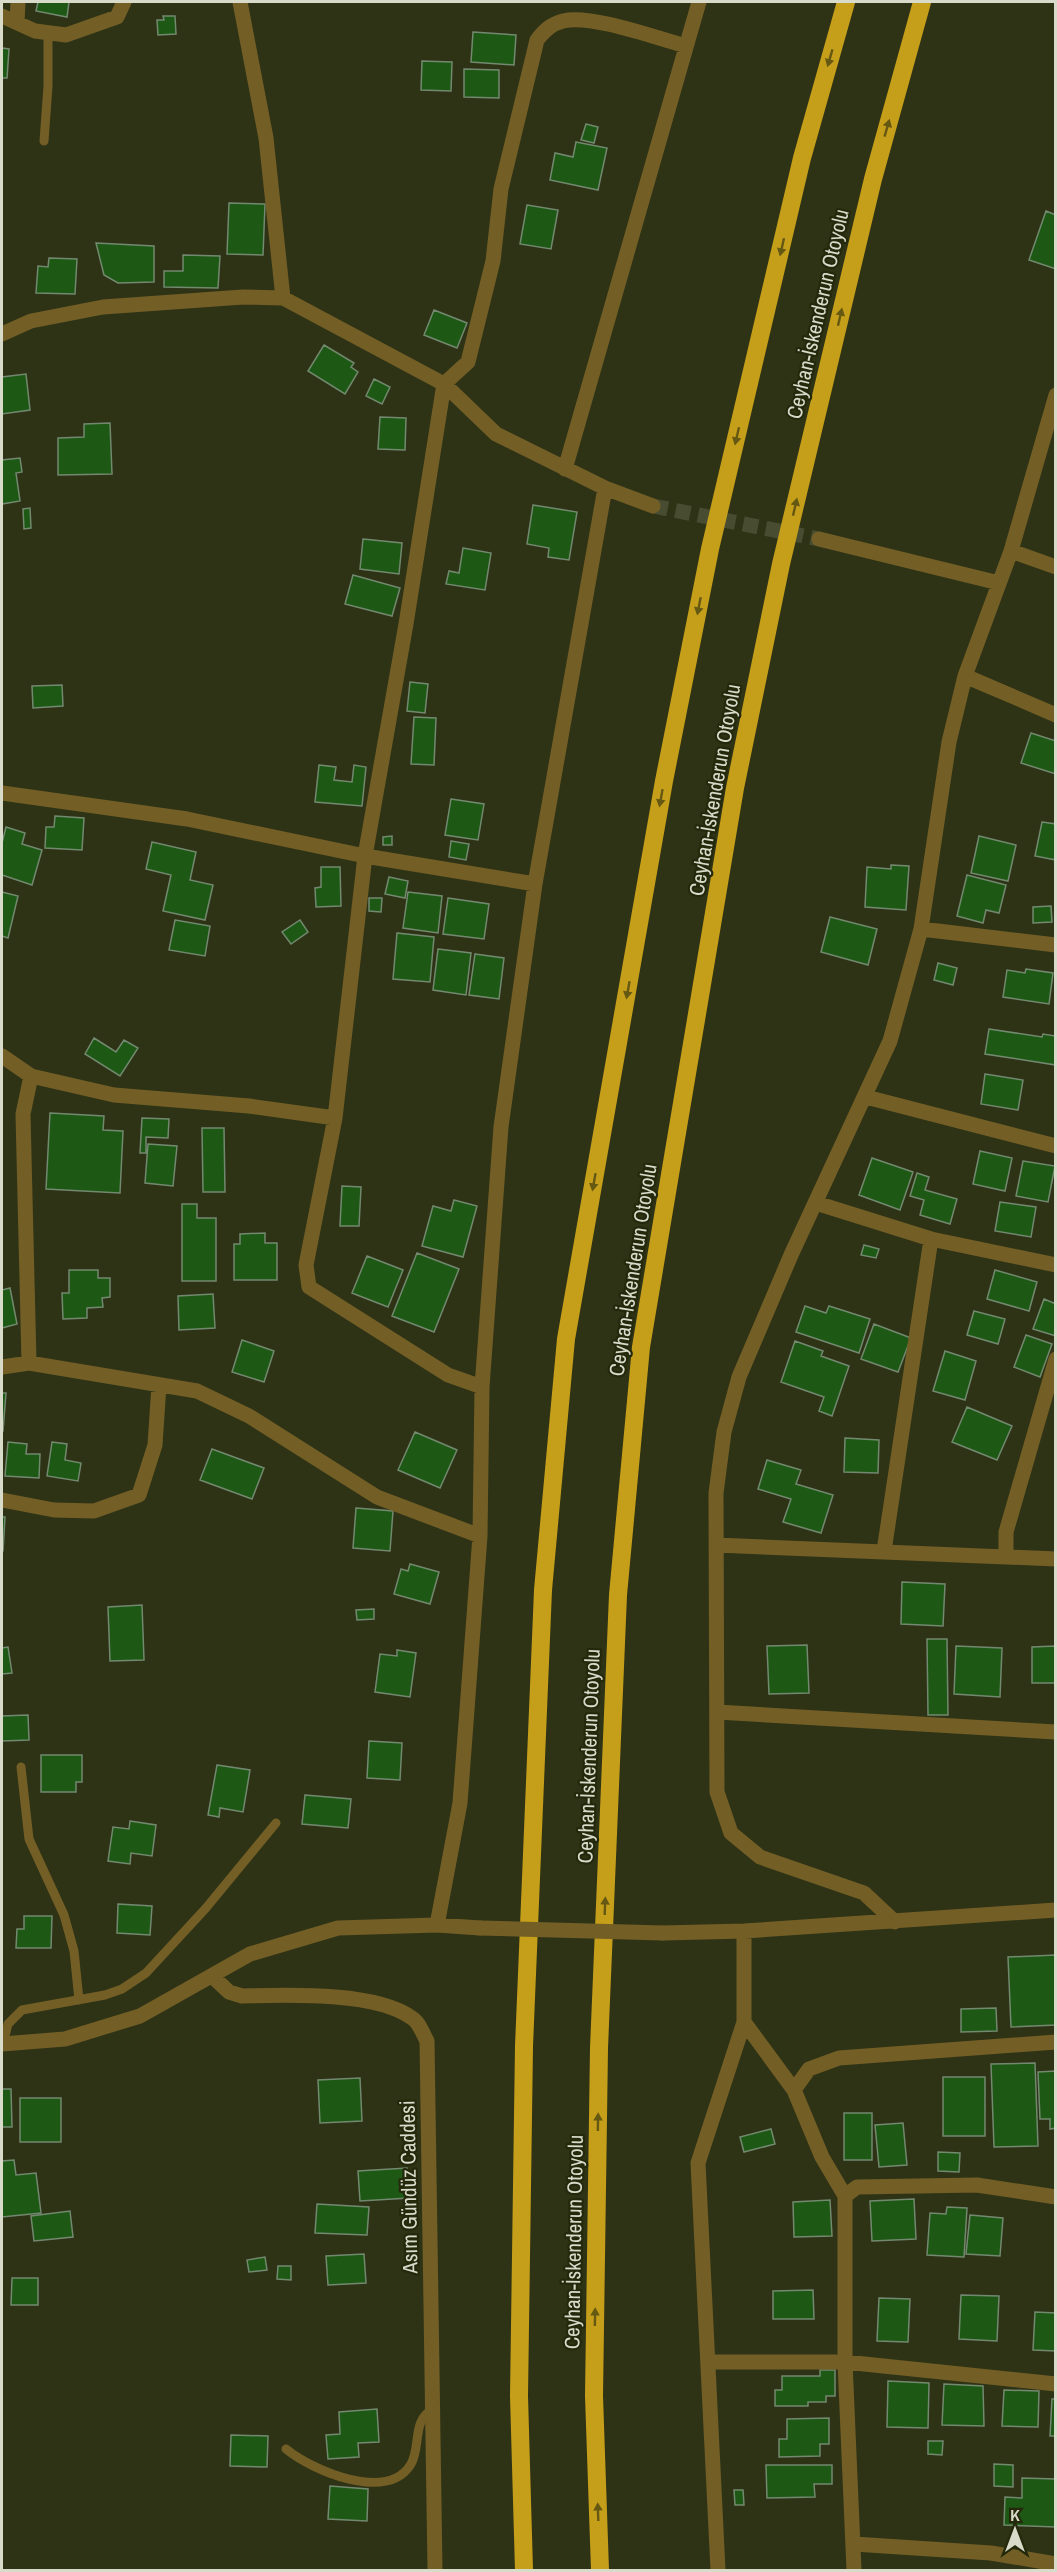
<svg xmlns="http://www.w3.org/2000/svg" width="1057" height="2572" font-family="'Archivo Narrow',sans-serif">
  <rect width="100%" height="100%" fill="#2f3316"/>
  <path fill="#1d5814" stroke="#72896f" stroke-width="1.5" d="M38 2H69L67 17 36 11Z
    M163 16H175L176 34 158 35 157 20H164Z
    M473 32 516 35 514 65 471 62Z
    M2 48 9 49 7 78H2Z
    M422 61 452 62 451 91 421 90Z
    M464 69 499 70V98L464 97Z
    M586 124 598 127 594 143 581 140Z
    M576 142 607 148 598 190 550 180 555 153 573 157Z
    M229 203 265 204 263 255 227 254Z
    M527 205 558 210 551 249 520 244Z
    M1046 211 1056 215V269L1029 260Z
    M96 243 154 246V282L118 283 104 275Z
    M183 255 220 256 218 288 164 287V271H183Z
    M49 258 77 259 75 294 36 293 38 266 48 267Z
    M434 310 467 323 457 348 424 335Z
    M324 345 354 363 351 367 358 372 345 394 308 371Z
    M26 374 30 410 2 414V377Z
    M374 379 390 387 382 404 366 396Z
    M380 417 406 418 405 450 378 449Z
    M110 423 112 474 58 475V438L84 437V424Z
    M20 458 22 472 16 473 20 501 2 504V460Z
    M533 505 577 512 569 560 548 557 549 548 527 544Z
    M30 508 31 528 24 529 23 509Z
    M363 539 402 543 399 574 360 569Z
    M463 548 491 553 485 590 446 584 449 571 459 573Z
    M353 575 400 588 392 616 345 604Z
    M410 682 428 684 425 713 407 711Z
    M62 685 63 706 33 708 32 686Z
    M414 717 436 718 434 765 411 764Z
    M1031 733 1056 741V774L1021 763Z
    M319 765 336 767 334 780 352 782 354 765 366 767 362 806 315 802Z
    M451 799 484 804 478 840 445 835Z
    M55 816 84 818 82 850 45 848 46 827H54Z
    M1042 822 1056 824V860L1035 856Z
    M6 827 25 833 22 844 42 850 32 885 2 875V843Z
    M392 836V845H383V837Z
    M979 836 1016 845 1008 881 971 873Z
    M451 841 469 844 466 860 449 857Z
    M152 842 196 852 190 880 213 885 205 920 163 911 171 875 146 869Z
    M891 865 909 866 906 910 865 907 867 867 891 869Z
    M321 867H340L341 906 316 907 315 888 321 887Z
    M967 875 1006 885 999 913 986 910 983 923 957 916Z
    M389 877 408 881 405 898 385 894Z
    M2 892 18 896 8 938 2 936Z
    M408 892 442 896 438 933 403 928Z
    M369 898H382L381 912 369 911Z
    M448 898 489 904 484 939 443 934Z
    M1051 906 1052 922 1033 923V907Z
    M830 917 877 929 868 965 821 952Z
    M175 920 210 926 205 956 169 950Z
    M300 920 308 932 291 944 282 932Z
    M397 933 434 937 430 982 393 979Z
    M438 949 471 953 466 995 433 990Z
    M475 954 504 958 499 999 469 995Z
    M938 963 957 968 953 985 934 980Z
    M1026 969 1053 973 1049 1004 1003 997 1007 970 1025 973Z
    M989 1029 1042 1037 1043 1034 1055 1036 1056 1030V1065L985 1054Z
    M94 1038 116 1052 124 1040 138 1048 120 1076 85 1054Z
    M985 1074 1023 1080 1018 1110 981 1104Z
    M50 1113 104 1116 103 1130 123 1131 120 1193 46 1189Z
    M142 1118 169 1119 168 1138 146 1137V1153H140Z
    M202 1128H224L225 1192H203Z
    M148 1144 177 1146 173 1186 145 1183Z
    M980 1151 1012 1158 1005 1191 973 1184Z
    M872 1158 913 1172 900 1210 859 1195Z
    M1023 1161 1055 1166 1048 1202 1016 1196Z
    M917 1173 929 1177 925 1190 957 1199 950 1224 920 1215 924 1200 910 1196Z
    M342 1186 361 1187 359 1226H340Z
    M454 1200 477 1206 463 1257 422 1246 433 1206 451 1211Z
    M1000 1202 1036 1207 1031 1237 995 1231Z
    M182 1204H197V1218H216V1281H182Z
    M265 1233V1243H277V1280H234V1244H240V1234Z
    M864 1245 879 1249 876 1258 861 1255Z
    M417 1253 459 1269 434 1332 392 1316Z
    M367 1256 403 1270 388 1307 352 1293Z
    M69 1270H98V1278H110V1297L102 1298 103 1307 87 1308V1318L63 1319 62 1293H69Z
    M995 1270 1037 1282 1029 1311 987 1299Z
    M10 1288 17 1324 2 1328V1290Z
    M213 1294 215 1328 179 1330 178 1296Z
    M1044 1299 1056 1304V1336L1033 1329Z
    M805 1306 826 1313 829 1306 870 1319 859 1353 796 1332Z
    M974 1311 1005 1319 998 1344 967 1335Z
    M874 1324 911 1338 898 1372 861 1359Z
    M1026 1335 1052 1344 1040 1377 1014 1367Z
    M242 1340 274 1351 264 1382 232 1372Z
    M795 1341 823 1351 821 1356 849 1366 832 1416 819 1411 824 1397 781 1382Z
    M945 1351 976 1361 965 1400 933 1391Z
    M2 1393H6L3 1431H2Z
    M967 1407 1012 1426 997 1460 952 1442Z
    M415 1432 457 1450 440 1488 398 1470Z
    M845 1438 879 1440 878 1473 844 1472Z
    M8 1442 27 1444 26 1454H40L39 1478 5 1476Z
    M52 1442 67 1444 65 1460 81 1463 78 1481 47 1476Z
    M212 1449 264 1468 252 1499 200 1480Z
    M767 1460 801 1470 796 1484 833 1495 821 1533 783 1522 791 1499 758 1489Z
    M356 1508 393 1511 390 1551 353 1548Z
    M2 1517H5L3 1551H2Z
    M410 1564 439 1572 430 1604 394 1594 401 1569 408 1571Z
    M902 1582 945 1584 943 1626 901 1624Z
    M142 1605 144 1660 110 1661 108 1607Z
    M374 1609V1619L357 1620 356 1610Z
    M927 1639H947L948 1715H928Z
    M807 1645 809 1693 769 1694 767 1646Z
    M956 1646 1002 1648 1000 1697 954 1694Z
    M1056 1646V1683H1032V1647Z
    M8 1647 12 1673 2 1674V1648Z
    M397 1650 416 1653 410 1697 375 1692 380 1654 397 1656Z
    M28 1715 29 1740 2 1741V1716Z
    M369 1741 402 1743 400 1780 367 1778Z
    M41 1755H82V1782H76V1792H41Z
    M217 1765 250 1770 243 1812 220 1808 219 1817 208 1815Z
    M305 1795 351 1799 348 1828 302 1824Z
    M130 1821 156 1825 152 1856 131 1853 130 1864 108 1861 113 1827 129 1829Z
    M118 1904 152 1906 150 1935 117 1933Z
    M24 1916H52L51 1948H16L17 1929H24Z
    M1056 1955V2025L1011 2027 1008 1957Z
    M996 2008 997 2031 961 2032V2009Z
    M1035 2063 1038 2146 994 2147 991 2064Z
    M1056 2071V2128L1050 2129V2119H1040L1038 2072Z
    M943 2077H985V2136H943Z
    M360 2078 362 2121 320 2123 318 2080Z
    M2 2089H11L12 2127H2Z
    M20 2098H61V2142H20Z
    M844 2113H872V2160H844Z
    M903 2123 907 2165 879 2167 875 2125Z
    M771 2129 775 2144 744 2152 740 2137Z
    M938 2152 960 2153 959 2172 938 2171Z
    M14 2160 16 2175 36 2173 41 2213 2 2217V2161Z
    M407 2168 409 2198 360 2201 358 2171Z
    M914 2199 916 2239 872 2241 870 2201Z
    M830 2200 832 2236 794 2237 793 2202Z
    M317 2204 369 2207 367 2235 315 2233Z
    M947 2207 967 2208 964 2257 927 2255 930 2213 946 2214Z
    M70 2211 73 2237 34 2241 31 2216Z
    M970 2215 1003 2218 1000 2256 966 2254Z
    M364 2254 366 2283 328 2285 326 2256Z
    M265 2257 267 2270 249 2272 247 2260Z
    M278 2266H291V2280L277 2279Z
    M12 2278H38V2305H11Z
    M813 2290 814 2319H773V2291Z
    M961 2295 999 2296 997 2341 959 2339Z
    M879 2298 910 2299 908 2342 877 2341Z
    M1035 2312 1056 2313V2351L1033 2350Z
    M820 2370H835V2396H826V2402H808V2406H775V2390H782V2376H820Z
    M888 2381 929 2383 928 2428 887 2427Z
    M944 2384 983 2386 984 2426 942 2425Z
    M1004 2390 1039 2391 1038 2427 1002 2426Z
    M1052 2399H1056V2436H1050Z
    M377 2409 379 2442 358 2443 359 2457 328 2459 326 2435 340 2434 339 2412Z
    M829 2418V2444H820V2456L779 2457V2439H787V2419Z
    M231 2435 268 2436 267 2467 230 2466Z
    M928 2441H943L942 2455 928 2454Z
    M994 2464 1013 2465V2487L994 2486Z
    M766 2465H832V2484H814L815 2497 767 2498Z
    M1022 2478 1056 2479V2527L1004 2525 1005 2497 1022 2498Z
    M330 2486 368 2489 367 2521 328 2519Z
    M734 2490H743L744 2505H735Z"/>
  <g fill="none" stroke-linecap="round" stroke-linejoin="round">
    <path stroke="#484c31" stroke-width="15" stroke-dasharray="15 8" stroke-linecap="butt" d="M653 506 819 539"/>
    <path stroke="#735f26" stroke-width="9" d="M44 141 48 86V33
      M21 1767 29 1839 64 1915 74 1951 79 2000
      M3 2044 8 2024 22 2010 105 1995 122 1989 146 1973 206 1908 276 1823
      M286 2449C313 2471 388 2503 411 2464 421 2447 412 2420 432 2410"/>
    <path stroke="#735f26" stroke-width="15" d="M240 2 266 138 283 298
      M2 16 35 31 66 35 117 17 124 2
      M17 22 18 2
      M2 334 31 321 103 307 243 297 283 298 444 384 496 434 605 488 653 506
      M565 469 699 2
      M819 539 999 583
      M1011 551 1056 567
      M965 676 1056 715
      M2 793 187 819 365 856 535 884
      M921 929 1056 945
      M2 1056 31 1076 114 1095 249 1106 335 1118
      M866 1097 1056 1146
      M816 1203 931 1239 1056 1265
      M29 1363 23 1114 31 1076
      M2 1367 29 1363 197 1391 249 1416 377 1497 480 1536
      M482 1387 448 1375 309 1287 306 1265 335 1118 365 856 406 624 444 384 468 362 493 261 501 189 537 40C544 31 551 24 563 21 591 14 656 38 686 46
      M2 1500 54 1510 94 1511 139 1495 155 1445 159 1385
      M716 1545 1056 1559
      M884 1551 931 1239
      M1006 1556V1532L1056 1359
      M717 1712 1056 1732
      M895 1922 864 1893 760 1857 731 1833 717 1792 716 1493 724 1432 739 1377 791 1255 890 1041 921 929 949 742 965 676 1011 551 1056 395
      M437 1925 460 1803 480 1536 482 1387 501 1127 535 884 605 488
      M663 1933 744 1931 1056 1910
      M212 1976 229 1992 242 1996C286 1995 376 1991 412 2018 419 2022 423 2034 427 2041L435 2570
      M744 2022 794 2090 822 2157 845 2196V2362L854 2570
      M2 2044 65 2039 140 2016 250 1954 338 1928 437 1925 480 1928
      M794 2090 809 2069 839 2058 1056 2042
      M845 2196 857 2187 977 2185 1056 2197
      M708 2362H845L1056 2384
      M854 2544 991 2553 1056 2564
      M718 2570 698 2163 744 2022V1931"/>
    <path stroke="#c69f1a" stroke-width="18" d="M524 2570 519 2396 524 2046 543 1590 566 1339 664 781 710 549 802 158 846 2
      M600 2570 594 2396 599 2048 618 1595 641 1347 735 788 781 564 873 179 922 2"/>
    <path stroke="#735f26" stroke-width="15" d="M480 1928 663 1933"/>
  </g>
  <defs><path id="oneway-solid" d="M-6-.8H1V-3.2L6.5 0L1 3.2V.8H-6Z" transform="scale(1.5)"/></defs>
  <g fill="#655812">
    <use href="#oneway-solid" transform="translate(830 58) rotate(106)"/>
    <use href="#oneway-solid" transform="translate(887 128) rotate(-74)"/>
    <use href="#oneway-solid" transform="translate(782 247) rotate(103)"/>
    <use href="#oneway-solid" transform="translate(840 317) rotate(-77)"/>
    <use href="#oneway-solid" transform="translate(737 436) rotate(103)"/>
    <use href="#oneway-solid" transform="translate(795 507) rotate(-77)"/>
    <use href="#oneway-solid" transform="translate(699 606) rotate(101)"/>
    <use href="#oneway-solid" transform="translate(661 798) rotate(100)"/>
    <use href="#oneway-solid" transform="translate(628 990) rotate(100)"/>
    <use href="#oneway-solid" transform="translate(594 1182) rotate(100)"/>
    <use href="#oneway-solid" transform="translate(605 1906) rotate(-88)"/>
    <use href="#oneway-solid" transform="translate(598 2122) rotate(-89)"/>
    <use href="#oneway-solid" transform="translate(595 2317) rotate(-89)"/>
    <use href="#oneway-solid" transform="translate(598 2512) rotate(-92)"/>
  </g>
  <g text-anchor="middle" stroke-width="4.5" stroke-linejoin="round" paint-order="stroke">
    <g font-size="21" fill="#d8dbca" stroke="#25290c">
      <text transform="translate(818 314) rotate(-77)" y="7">Ceyhan-İskenderun Otoyolu</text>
      <text transform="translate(715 790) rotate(-80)" y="7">Ceyhan-İskenderun Otoyolu</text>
      <text transform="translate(633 1270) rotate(-81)" y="7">Ceyhan-İskenderun Otoyolu</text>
      <text transform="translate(589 1756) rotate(-88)" y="7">Ceyhan-İskenderun Otoyolu</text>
      <text transform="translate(409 2187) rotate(-91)" y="7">Asım Gündüz Caddesi</text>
      <text transform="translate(574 2242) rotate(-89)" y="7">Ceyhan-İskenderun Otoyolu</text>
    </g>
  </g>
  <rect width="1057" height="2572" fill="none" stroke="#d8dbca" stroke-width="6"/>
  <g transform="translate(1015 2530)" stroke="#25290c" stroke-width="4.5" paint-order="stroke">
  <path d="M0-4.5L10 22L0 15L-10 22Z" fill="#d8dbca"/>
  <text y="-9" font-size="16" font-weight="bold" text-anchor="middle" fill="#d8dbca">K</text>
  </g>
</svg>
